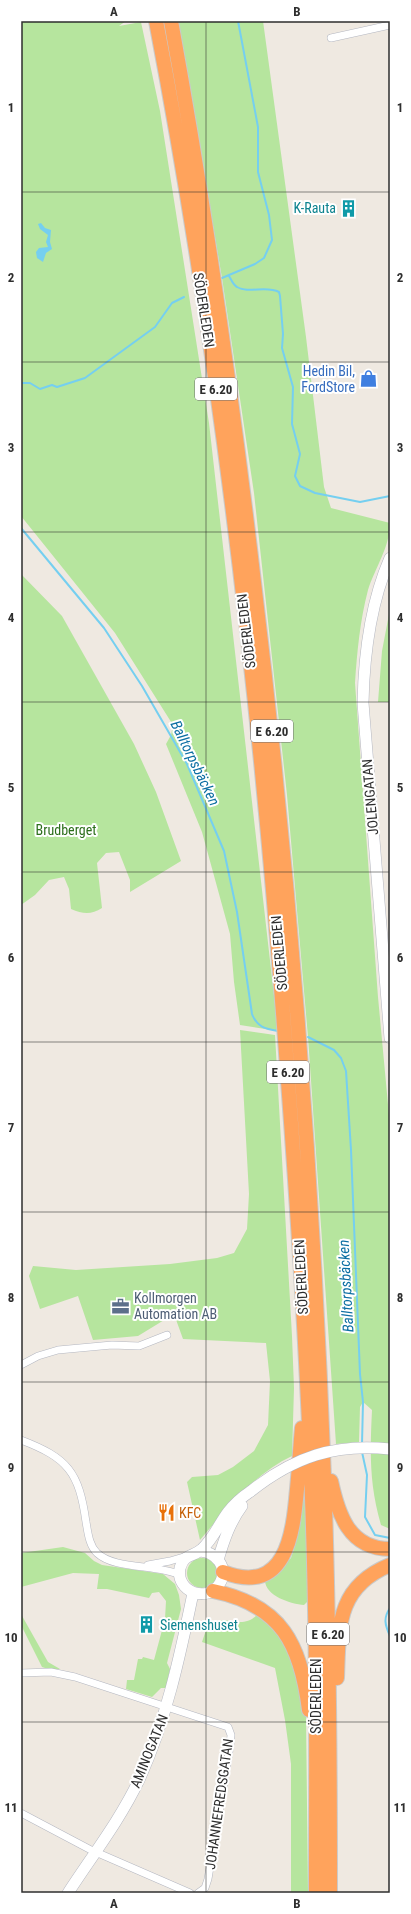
<svg xmlns="http://www.w3.org/2000/svg" width="411" height="1914" font-family="'Roboto Condensed',sans-serif">
  <rect width="100%" height="100%" fill="#efe9e1"/>
  <path fill="#b6e59e" d="M21 21H126L119 26 141 22 160 111 209 423 278 1031 240 1025 234 982 230 934 202 832 166 744 171 735 173 725 115 633 21 516Z
    M178 21H263L306 337 324 487 331 508 390 523C390 547 375 568 368 590 360 620 357 653 355 683L378 997 390 1126V1529L381 1525C369 1484 370 1452 372 1410L363 1402 360 1407 359 1442 336 1444 308 1037 287 795 254 493 222 278Z
    M21 574 62 616 134 744 156 792 181 861 130 892V880L119 852 106 853 97 863 102 908C91 915 83 914 71 909L69 889 64 877 49 880 35 895 21 905Z
    M390 609V702H378L382 651Z
    M240 1030 275 1035 292 1336 294 1388 292 1456C254 1474 227 1508 200 1540L187 1482 192 1477 218 1475 233 1467 254 1451 268 1425 270 1381 266 1343 183 1339 174 1314 138 1336 93 1340 78 1296 40 1309 29 1276 33 1266 76 1270 170 1264 217 1258 234 1253 247 1229 249 1194Z
    M305 1464 308 1601 304 1605C291 1604 265 1596 265 1580L272 1577 291 1558 296 1542Z
    M63 1547 85 1553 94 1561 102 1565 163 1574 175 1584 179 1595 181 1609 167 1663 170 1669 166 1688H161L152 1697 126 1689 127 1680H134L138 1659H142L143 1657 154 1660 165 1619 166 1601 159 1592 152 1593 149 1598 107 1589H97L99 1574 73 1573 21 1587V1553Z
    M187 1573a15 15 0 1 1 30 0a15 15 0 1 1-30 0Z
    M259 1613 271 1622 291 1650 306 1715 308 1893H291V1764L285 1720 275 1668 202 1642 208 1624C227 1613 242 1632 259 1613Z
    M21 1614 48 1662 60 1669 51 1670 42 1667 21 1625Z"/>
  <path fill="#75cff0" d="M41 223 45 228 51 230 50 242 52 249 46 253 43 262 37 258 36 252 39 248 48 247 46 242 48 235 40 229 38 224Z"/>
  <g fill="none" stroke-linecap="round" stroke-linejoin="round">
    <path stroke="#75cff0" stroke-width="2" d="M229 276C231 279 233 285 237 287 249 294 266 285 279 292L280 296 283 334 282 348 293 387 292 424 300 454 295 476 300 486 315 493 360 502 390 496
      M222 278 255 264 264 258 272 240 269 215 258 172V127L238 21
      M21 383H30L40 389 52 385 57 387 85 378 155 327 172 303 184 297
      M21 528 104 628 142 686 187 764 224 851 237 912 252 1014C257 1027 265 1029 278 1031
      M308 1037 334 1050 341 1058 346 1071 351 1150 360 1374 363 1402 362 1444
      M362 1452 367 1475 365 1517 375 1535 390 1538
      M390 1608C383 1618 385 1625 390 1636"/>
    <defs>
      <path id="street" d="M331 38 390 25
        M21 1365 38 1356 58 1350 112 1345 139 1346 167 1335
        M21 1440C68 1458 79 1472 86 1522 88 1533 89 1545 97 1553 115 1570 157 1564 180 1575
        M148 1565 170 1561 187 1556
        M21 1673 51 1672 75 1677 228 1727 231 1735 230 1746 208 1879 205 1888 198 1893
        M21 1813 91 1850 190 1893"/>
      <path id="secondary" d="M390 558C370 604 364 653 363 703L390 1038
        M200 1551C216 1552 229 1568 220 1583 208 1604 175 1592 180 1568 184 1553 194 1557 202 1549 213 1539 219 1524 228 1512 235 1503 242 1497 251 1491
        M218 1560C224 1540 230 1522 242 1506
        M68 1893C92 1856 120 1820 139 1780 166 1721 180 1656 193 1593"/>
      <path id="highway" d="M156 21C223 371 263 726 288 1081 301 1256 312 1433 315 1609 317 1704 316 1798 316 1893
        M171 21C205 207 232 394 254 582 290 879 313 1178 324 1477 329 1616 330 1754 330 1893
        M331 1481C338 1514 349 1549 390 1549
        M223 1572C286 1596 293 1535 297 1489 299 1469 300 1448 302 1428
        M213 1591C282 1605 301 1645 309 1710
        M337 1678C339 1627 336 1587 390 1565"/>
    </defs>
    <use href="#street" stroke="#b4b7c1" stroke-width="8"/>
    <use href="#secondary" stroke="#b4b7c1" stroke-width="12"/>
    <use href="#highway" stroke="#c9c9c9" stroke-width="16"/>
    <use href="#street" stroke="#fff" stroke-width="7"/>
    <use href="#secondary" stroke="#fff" stroke-width="11"/>
    <use href="#highway" stroke="#ffa35c" stroke-width="14"/>
    <defs>
      <path id="secondary-bridge" d="M251 1491C294 1457 335 1443 390 1449"/>
    </defs>
    <use href="#secondary-bridge" stroke="#b4b7c1" stroke-width="12" stroke-linecap="butt"/>
    <use href="#secondary-bridge" stroke="#fff" stroke-width="11"/>
  </g>
  <path fill="none" stroke="#2e2e2e" stroke-width="1" stroke-opacity="0.55" d="M206 21V1893M21 192H390M21 362H390M21 532H390M21 702H390M21 872H390M21 1042H390M21 1212H390M21 1382H390M21 1552H390M21 1722H390"/>
  <defs>
    <symbol id="building-bare" viewBox="-9 -9 18 18"><path d="M-4-6H4V6H1V3H-1V6H-4ZM-2.5-4.3h1.7v1.8h-1.7ZM.8-4.3h1.7v1.8H.8ZM-2.5-1h1.7V.8h-1.7ZM.8-1h1.7V.8H.8Z" fill="#0f9aa8" stroke="#fff" stroke-width="2.5" paint-order="stroke"/></symbol>
    <symbol id="shop-bare" viewBox="-9 -9 18 18"><path d="M-5-2.5h2.3a2.7 3.5 0 0 1 5.4 0H5L5.5 6h-11ZM-1.5-2.5h3a1.5 2.3 0 0 0-3 0Z" fill="#3f7fe0" stroke="#fff" stroke-width="2.5" paint-order="stroke"/></symbol>
    <symbol id="office-bare" viewBox="-9 -9 18 18"><path d="M-6-3h4V-5.5h4V-3h4V5H-6ZM-1-4.5V-3h2v-1.5ZM-6 0V1H6V0Z" fill="#5c6f8a" stroke="#fff" stroke-width="2.5" paint-order="stroke"/></symbol>
    <symbol id="restaurant-bare" viewBox="-9 -9 18 18"><path d="M-5-6h1v4h1v-4h1v4h1v-4h1v5L-1.5 .5V6h-2V.5L-5-1ZM5-6V6H3V1.5H1.5Q1.5-4 5-6Z" fill="#e8710a" stroke="#fff" stroke-width="2.5" paint-order="stroke"/></symbol>
  </defs>
  <g fill-rule="evenodd">
    <use href="#building-bare" x="336" y="196" width="25" height="25"/>
    <use href="#shop-bare" x="356" y="366" width="25" height="25"/>
    <use href="#office-bare" x="108" y="1294" width="25" height="25"/>
    <use href="#restaurant-bare" x="154" y="1500" width="25" height="25"/>
    <use href="#building-bare" x="134" y="1612" width="25" height="25"/>
  </g>
  <g text-anchor="middle" stroke-width="4" stroke-linejoin="round" paint-order="stroke">
    <g fill="#fff" stroke="#6d6d6d" stroke-width="1">
      <rect x="195" y="378" width="42" height="22" rx="3"/>
      <rect x="251" y="720" width="42" height="22" rx="3"/>
      <rect x="267" y="1061" width="42" height="22" rx="3"/>
      <rect x="307" y="1623" width="42" height="22" rx="3"/>
    </g>
    <g font-size="13" font-weight="bold" fill="#2e2e2e">
      <text x="216" y="394">E 6.20</text>
      <text x="272" y="736">E 6.20</text>
      <text x="288" y="1077">E 6.20</text>
      <text x="328" y="1639">E 6.20</text>
    </g>
    <g font-size="14" fill="#0d838f" stroke="#fff" text-anchor="end">
      <text x="336" y="213">K-Rauta</text>
      <text x="160" y="1630" text-anchor="start">Siemenshuset</text>
    </g>
    <g font-size="14" fill="#2e2e2e" stroke="#fff">
      <text transform="translate(204 310) rotate(81)" y="5">SÖDERLEDEN</text>
      <text transform="translate(246 631) rotate(-97)" y="5">SÖDERLEDEN</text>
      <text transform="translate(370 797) rotate(-95)" y="5">JOLENGATAN</text>
      <text transform="translate(279 953) rotate(-95)" y="5">SÖDERLEDEN</text>
      <text transform="translate(301 1277) rotate(-93)" y="5">SÖDERLEDEN</text>
      <text transform="translate(316 1696) rotate(-90)" y="5">SÖDERLEDEN</text>
      <text transform="translate(149 1751) rotate(-68)" y="5">AMINOGATAN</text>
      <text transform="translate(219 1804) rotate(-82)" y="5">JOHANNEFREDSGATAN</text>
    </g>
    <g font-size="14" fill="#366cbe" stroke="#fff" text-anchor="end">
      <text x="355" y="376">Hedin Bil,<tspan x="355" dy="16">FordStore</tspan></text>
    </g>
    <g font-size="14" fill="#2c6e1b" stroke="#fff">
      <text x="66" y="835">Brudberget</text>
    </g>
    <g font-size="14" fill="#4e5e75" stroke="#fff" text-anchor="start">
      <text x="134" y="1303">Kollmorgen<tspan x="134" dy="16">Automation AB</tspan></text>
    </g>
    <g font-size="14" fill="#c56008" stroke="#fff" text-anchor="start">
      <text x="179" y="1518">KFC</text>
    </g>
    <g font-size="15" font-style="italic" fill="#0d6fa3" stroke="#fff">
      <text transform="translate(195 763) rotate(64)" y="5">Balltorpsbäcken</text>
      <text transform="translate(346 1286) rotate(-93)" y="5">Balltorpsbäcken</text>
    </g>
  </g>
  <rect width="411" height="1914" fill="none" stroke="#ffffff" stroke-width="44"/>
  <rect x="22" y="22" width="367" height="1870" fill="none" stroke="#2e2e2e" stroke-width="1.5"/>
  <g font-size="13" text-anchor="middle" font-weight="bold" fill="#2e2e2e">
    <text x="114" y="16">A</text>
    <text x="297" y="16">B</text>
    <text x="11" y="112">1</text>
    <text x="400" y="112">1</text>
    <text x="11" y="282">2</text>
    <text x="400" y="282">2</text>
    <text x="11" y="452">3</text>
    <text x="400" y="452">3</text>
    <text x="11" y="622">4</text>
    <text x="400" y="622">4</text>
    <text x="11" y="792">5</text>
    <text x="400" y="792">5</text>
    <text x="11" y="962">6</text>
    <text x="400" y="962">6</text>
    <text x="11" y="1132">7</text>
    <text x="400" y="1132">7</text>
    <text x="11" y="1302">8</text>
    <text x="400" y="1302">8</text>
    <text x="11" y="1472">9</text>
    <text x="400" y="1472">9</text>
    <text x="11" y="1642">10</text>
    <text x="400" y="1642">10</text>
    <text x="11" y="1812">11</text>
    <text x="400" y="1812">11</text>
    <text x="114" y="1908">A</text>
    <text x="297" y="1908">B</text>
  </g>
</svg>
